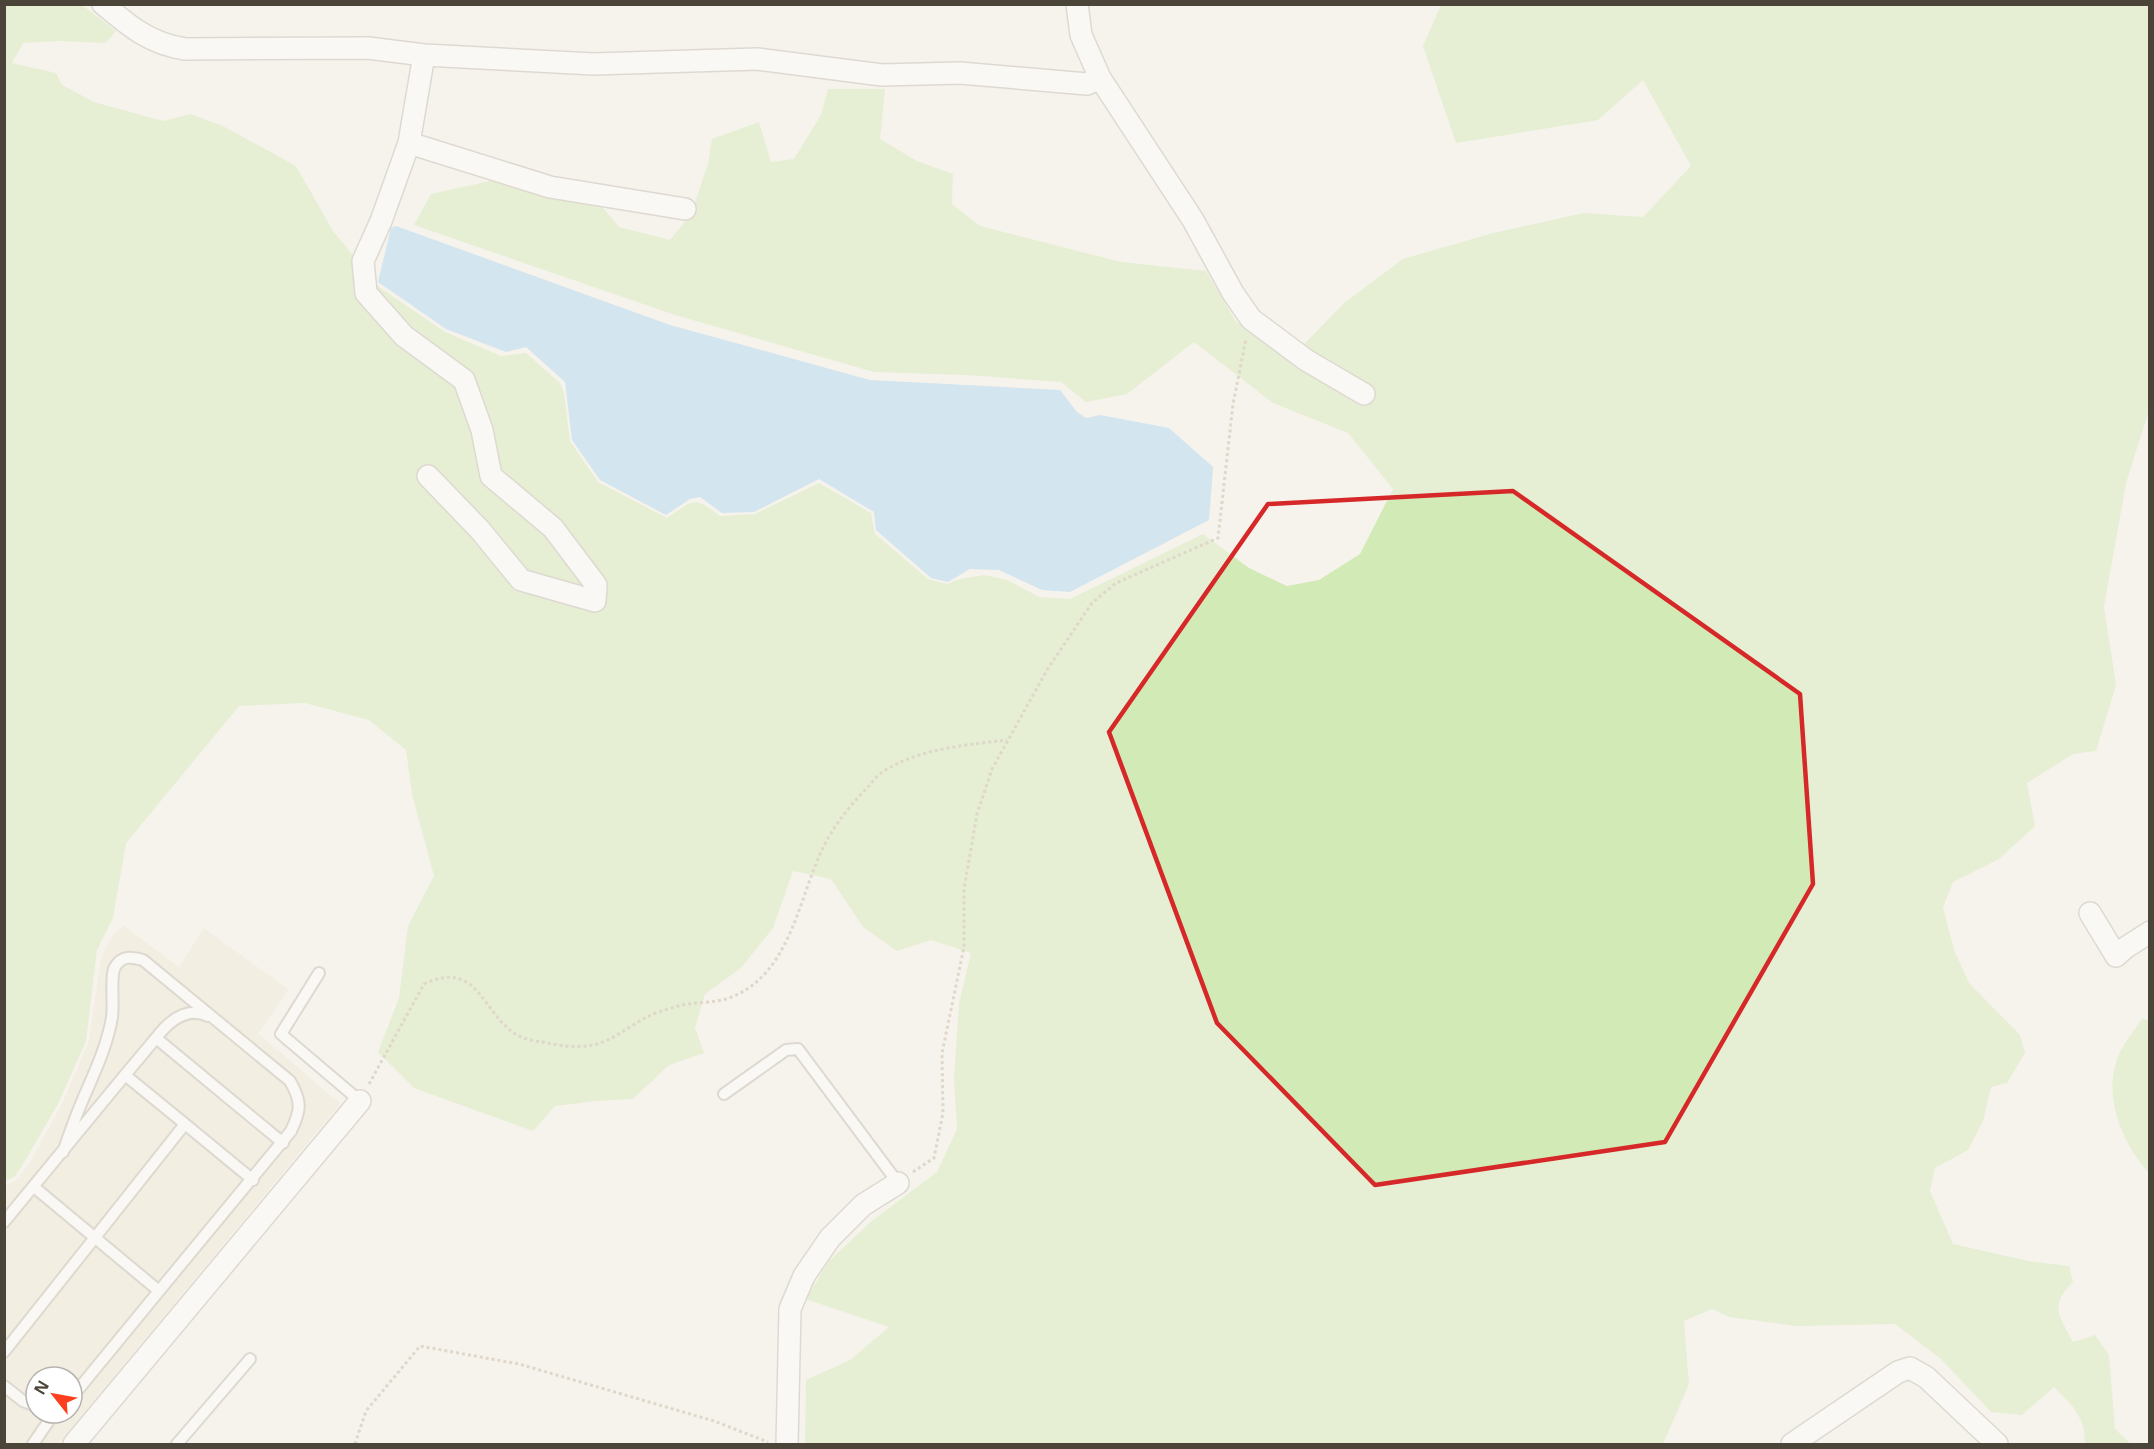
<svg xmlns="http://www.w3.org/2000/svg" width="2154" height="1449" font-family="'Noto Sans',sans-serif">
  <rect width="100%" height="100%" fill="#f6f3ec"/>
  <path fill="#efe8d6" fill-rule="evenodd" d="M124 926 179 967 204 928 289 990 258 1033 340 1104 58 1444H5L4 1187 19 1178 30 1162 62 1104 89 1041 101 958 113 935ZM36 1377H72V1413H36Z"/>
  <path fill="#d2eab5" d="M14 4 82 5 116 31 106 43 60 41 23 43 12 63 56 73 62 85 94 102 163 121 190 114 221 125 296 166 333 231 379 287 445 332 501 356 526 353 560 383 564 393 570 441 598 482 667 518C694 500 693 495 720 516L755 514 819 483 871 513 875 534 928 579 947 584 960 579 984 575 1007 580 1039 597 1070 599 1203 534 1249 568 1287 586 1319 580 1360 554 1393 489 1348 433 1273 403 1194 342 1127 394 1086 402 1061 382 966 375 874 372 675 315 414 225 431 194 499 179 551 198 603 208 619 227 670 240 691 214 708 164 712 139 759 122 771 162 794 159 821 115 828 89H885L880 139 917 161 953 174 952 204 980 226 1121 262 1206 271 1235 320 1288 361 1344 303 1403 259 1493 233 1584 213 1643 217 1691 166 1643 80 1598 120 1456 143 1423 46 1441 5H2149L2150 407 2126 483 2104 607 2116 685 2096 751 2073 754 2027 783 2035 826 1999 859 1953 882 1943 907 1954 950 1969 983 2020 1035 2025 1053 2007 1083 1991 1087 1983 1121 1968 1150 1935 1168 1930 1191 1953 1244 2029 1261 2069 1266 2073 1282C2049 1305 2059 1316 2073 1342L2095 1335 2109 1355 2115 1429 2131 1444H2085C2085 1416 2073 1406 2054 1387L2022 1415 1991 1412 1941 1359 1895 1324 1796 1326 1729 1317 1712 1309 1684 1321 1689 1384 1663 1444H805L806 1380 850 1360 889 1327 806 1299 829 1261 872 1221 937 1172 957 1129 954 1078 959 1004 971 953 931 940 897 951 863 927 831 879 793 871 773 928 741 968 705 994 695 1028 704 1053 669 1065 633 1099 596 1101 555 1106 533 1131 414 1088 378 1052 399 998 408 926 434 876 412 794 406 750 369 720 305 703 239 706 126 843 113 918 97 950 86 1041 59 1102 22 1166 14 1177 5 1181 4 6Z
    M2142 1019 2149 1020V1173C2121 1143 2100 1090 2121 1050 2127 1039 2135 1029 2142 1019Z"/>
  <path fill="#a9d4f2" d="M396 226 670 325 870 380 1060 390 1077 412 1086 418 1100 415 1169 428 1213 467 1209 520 1070 592 1042 590 999 570 970 569 948 582 931 578 876 530 874 512 819 479 754 512 722 513 700 497 690 499 666 515 600 480 572 440 565 382 526 347 506 352 446 329 378 282 391 228Z"/>
  <g fill="none" stroke-linecap="round" stroke-linejoin="round">
    <defs>
      <path id="lane" d="M319 973 281 1034 360 1101
        M156 1038C169 1021 187 1006 208 1016
        M724 1094 786 1050 798 1049 898 1183
        M185 1124 125 1075 156 1038 283 1143
        M63 1152C69 1136 74 1120 81 1104 93 1075 107 1048 112 1017 114 1004 110 975 115 967 122 955 132 957 143 960L290 1081C302 1102 301 1110 291 1131L159 1291
        M34 1187 159 1291 72 1397
        M4 1222 125 1075
        M4 1352 185 1124 253 1180
        M4 1386 23 1401 36 1406
        M33 1444 48 1422 50 1413
        M177 1444 250 1359"/>
      <path id="street" d="M103 4C129 26 150 44 185 49L368 48 424 55 593 64 757 59 882 75 960 73 1087 84 1100 78
        M1077 4 1081 35 1100 78 1193 220 1233 293 1251 319 1306 360 1364 394
        M424 55 409 143 381 221 363 261 366 293 404 336 464 380 482 430 491 476 553 528 596 585 595 601 521 580 480 530 428 476
        M409 143 550 187 685 209
        M2090 913 2116 956 2125 948 2150 932
        M74 1444 360 1101
        M787 1444 790 1309 804 1276 830 1238 863 1205 898 1183
        M1792 1444 1898 1372 1910 1368 1926 1377 1997 1444"/>
    </defs>
    <use href="#lane" stroke="#c2bbae" stroke-width="14"/>
    <use href="#street" stroke="#c2bbae" stroke-width="24"/>
    <path stroke="#c4b79f" stroke-width="3" stroke-dasharray="3 3" stroke-linecap="butt" d="M369 1084 424 984C481 957 482 1019 521 1037 528 1040 536 1041 543 1042 558 1046 577 1048 593 1045 612 1041 628 1027 645 1018 654 1013 665 1010 675 1007 692 1001 712 1004 729 998 792 975 798 896 825 844 836 823 849 807 865 790 871 784 877 775 884 771 921 748 966 745 1007 740
      M913 1172 934 1158 943 1113 942 1053 964 947V889L977 814 992 769 1047 670 1092 603 1116 583 1218 538 1233 404 1246 339
      M355 1444 366 1411 420 1346 519 1364 714 1421 768 1442"/>
    <use href="#lane" stroke="#fff" stroke-width="10"/>
    <use href="#street" stroke="#fff" stroke-width="21"/>
  </g>
  <path d="M0 0H2154V1449H0ZM1513 491 1800 694 1813 884 1665 1142 1375 1185 1217 1023 1109 732 1268 504Z" fill="#f6f3ec" fill-opacity=".55" fill-rule="evenodd"/>
  <path fill="none" stroke="#d62828" stroke-width="4.5" stroke-linejoin="round" d="M1513 491 1800 694 1813 884 1665 1142 1375 1185 1217 1023 1109 732 1268 504Z"/>
  <rect width="2154" height="1449" fill="none" stroke="#4b4439" stroke-width="12"/>
  <g transform="translate(54 1395) rotate(301)"><circle r="28" fill="#ffffff" stroke="#b7b4b0" stroke-width="1.5"/>
  <path d="M0-4.5L10 22L0 15L-10 22Z" fill="#fc3f1d"/>
  <text y="-9" font-size="16" font-weight="bold" text-anchor="middle" fill="#4b4439">N</text>
  </g>
</svg>
